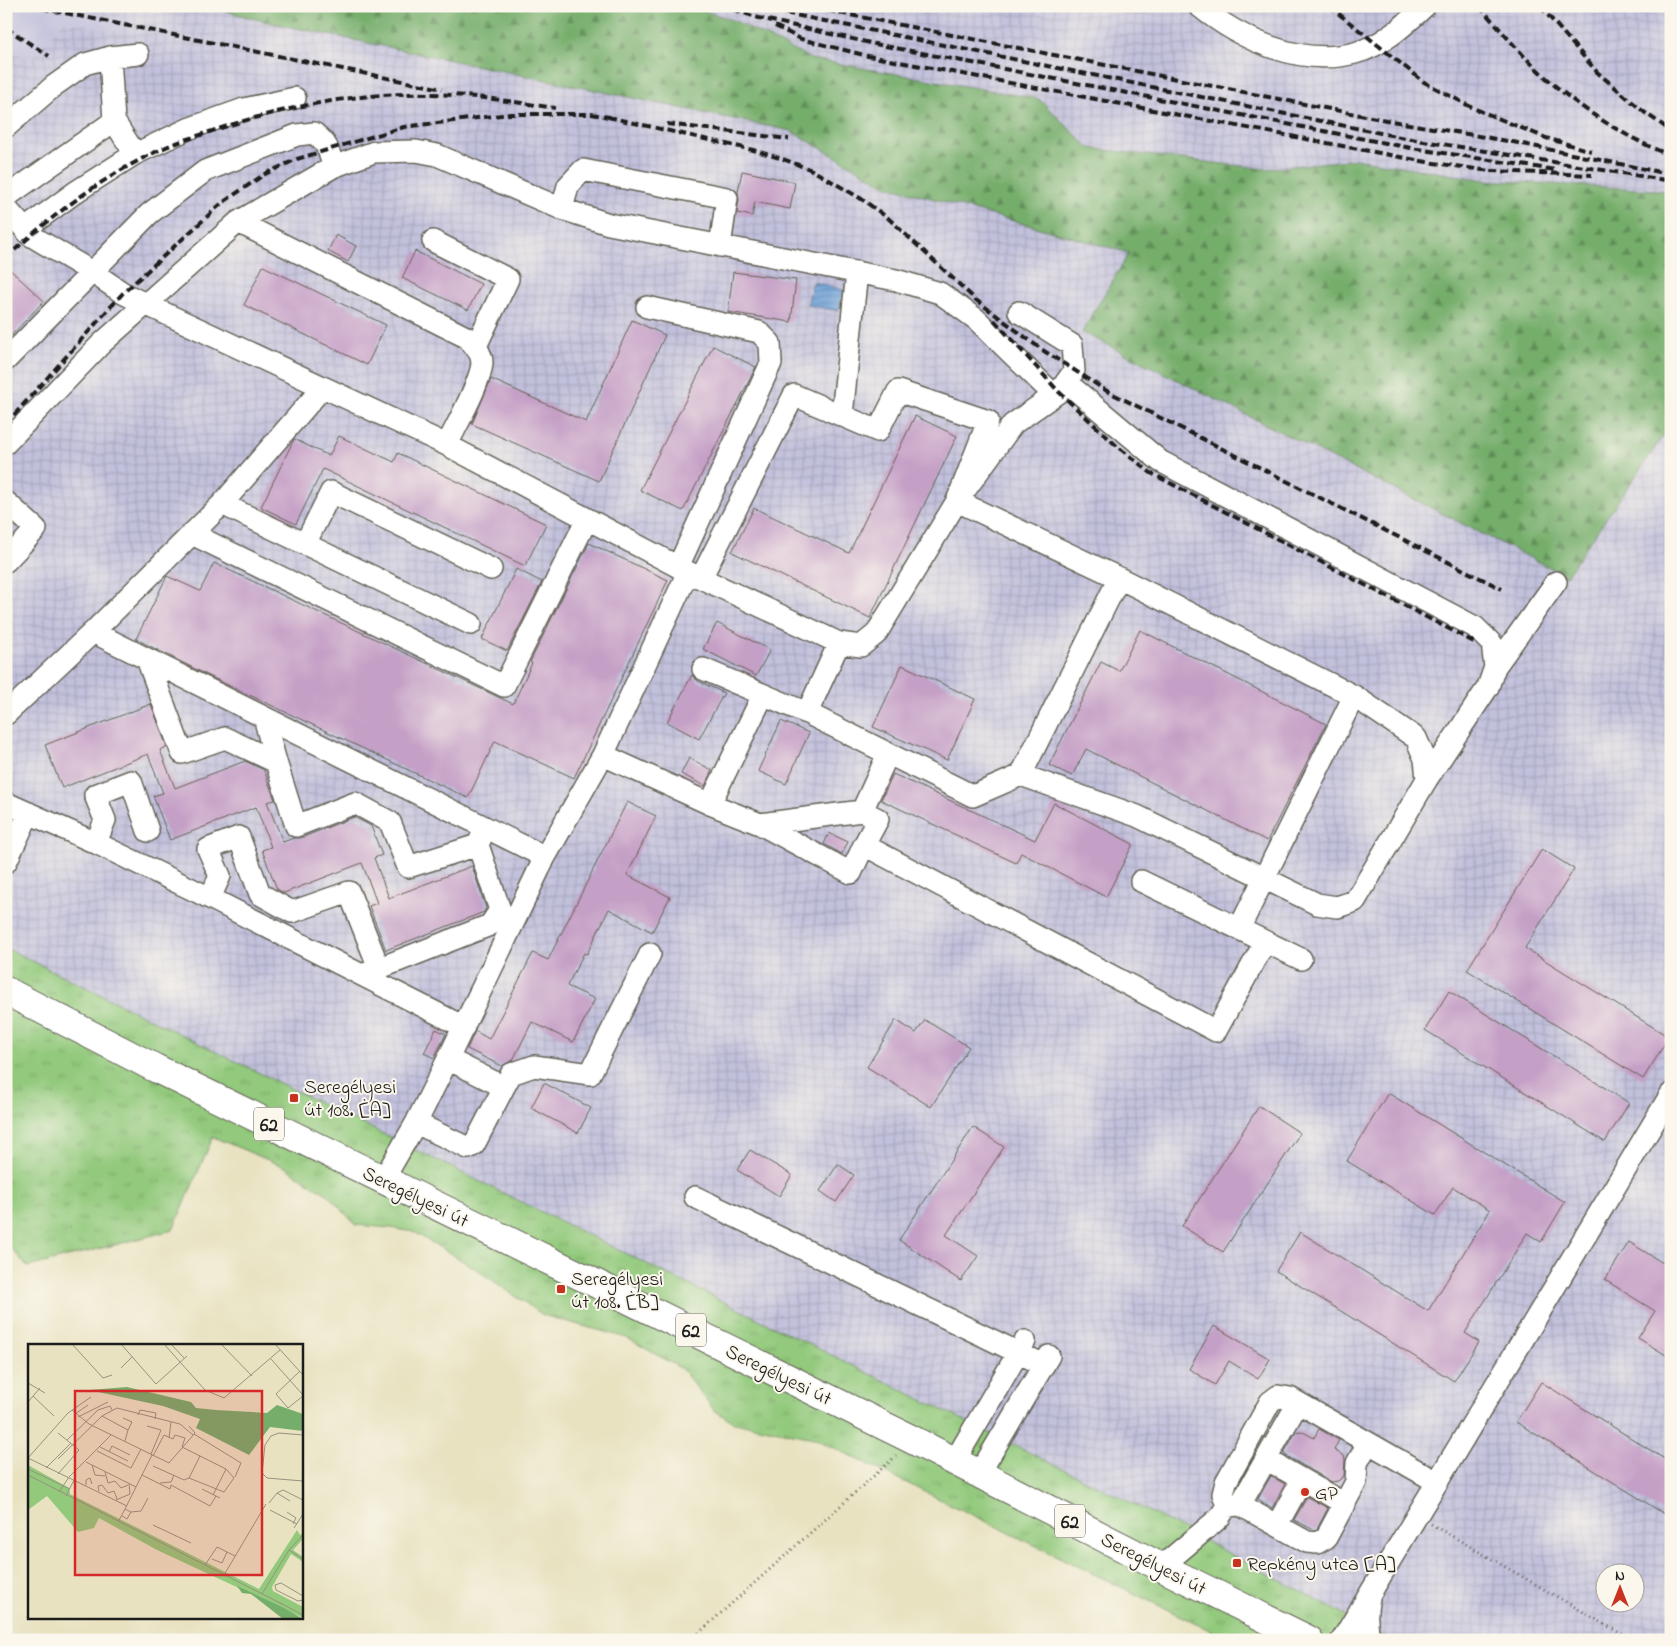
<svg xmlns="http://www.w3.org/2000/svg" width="1677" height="1646" font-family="'Indie Flower',sans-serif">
  <defs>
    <pattern id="industrial-grid" width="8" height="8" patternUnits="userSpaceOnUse" patternTransform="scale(1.25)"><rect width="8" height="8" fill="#c2c1dc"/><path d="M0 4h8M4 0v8" fill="none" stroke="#a6a5bc"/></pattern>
    <pattern id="grass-tufts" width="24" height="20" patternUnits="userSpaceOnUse" patternTransform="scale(1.25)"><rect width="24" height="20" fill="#92c97b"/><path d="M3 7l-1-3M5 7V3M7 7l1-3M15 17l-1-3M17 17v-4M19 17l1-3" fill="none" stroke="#7dac6a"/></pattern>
    <pattern id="forest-firs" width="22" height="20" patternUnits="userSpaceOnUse" patternTransform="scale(1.25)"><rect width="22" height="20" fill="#75ad6b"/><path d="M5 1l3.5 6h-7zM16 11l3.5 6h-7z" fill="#5f8c57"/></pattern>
    <pattern id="water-rules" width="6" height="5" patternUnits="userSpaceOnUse" patternTransform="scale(1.25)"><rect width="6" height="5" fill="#6c9fd7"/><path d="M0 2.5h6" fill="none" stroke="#5881ae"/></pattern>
  </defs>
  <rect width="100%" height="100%" fill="#fbf7ec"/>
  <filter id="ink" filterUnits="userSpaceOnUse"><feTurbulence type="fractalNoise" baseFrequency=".02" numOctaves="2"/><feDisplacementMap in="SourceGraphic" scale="10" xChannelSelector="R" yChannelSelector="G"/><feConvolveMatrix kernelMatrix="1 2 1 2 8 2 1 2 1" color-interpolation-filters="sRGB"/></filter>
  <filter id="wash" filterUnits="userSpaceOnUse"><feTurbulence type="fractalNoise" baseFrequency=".0096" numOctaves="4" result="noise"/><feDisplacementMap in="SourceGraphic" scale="20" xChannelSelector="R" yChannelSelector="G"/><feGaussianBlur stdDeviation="1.12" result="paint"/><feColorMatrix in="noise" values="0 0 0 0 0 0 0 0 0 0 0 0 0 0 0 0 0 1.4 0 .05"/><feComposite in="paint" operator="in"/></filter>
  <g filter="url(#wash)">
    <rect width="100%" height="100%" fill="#e8e2c1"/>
    <path fill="url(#industrial-grid)" fill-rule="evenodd" d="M61 6H206L267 22 792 131 887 186 1129 253 1082 332 1566 576 1671 425V1640H1392L1164 1519 6 948V48L31 60 64 20 121 32 122 20ZM1604 1574H1634V1604H1604Z
      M690 6H1671V191L1485 180 1356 159 1266 169 1089 148 1039 99 811 59 735 21Z"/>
    <path fill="#c2c1dc" d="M6 6H61L122 20 121 32 64 20 31 60 6 48Z"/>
    <path fill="url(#grass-tufts)" stroke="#57724c" d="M6 948 1164 1519 1392 1640H1230L814 1438 733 1422 714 1410 682 1369 627 1338 543 1315 473 1267 414 1232 391 1228 356 1225 327 1194 285 1167 213 1137 173 1230 28 1267 6 1242Z"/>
    <path fill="url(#forest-firs)" stroke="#486444" d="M206 6H690L735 21 811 59 1039 99 1089 148 1266 169 1356 159 1485 180 1671 191V425L1566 576 1082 332 1129 253 887 186 791 131 267 22Z"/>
    <path fill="url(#water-rules)" stroke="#445e7a" d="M813 282 844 290 839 311 807 305Z"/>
    <g id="blocks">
      <path fill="#c49fc6" d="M742 171 795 182 790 209 755 202 752 216 737 213 739 200 738 192Z
        M336 235 356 246 348 262 328 251Z
        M415 251 481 284 468 310 402 278Z
        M6 266 44 301 6 341Z
        M263 266 386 325 367 365 244 305Z
        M733 272 796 280 791 322 728 312Z
        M632 320 665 335 599 481 472 424 491 379 586 422Z
        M713 346 756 367 683 511 640 490Z
        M915 416 957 436 870 618 732 552 754 508 849 553Z
        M339 436 394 462 398 453 546 524 525 566 323 469 296 524 261 507 294 439 329 456Z
        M589 543 668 580 574 778 495 741 468 798 209 676 136 639 167 576 200 591 214 563 513 704 532 663 530 662Z
        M516 569 542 582 507 651 482 639Z
        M717 623 770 650 756 676 703 649Z
        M1140 630 1326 724 1267 841 1086 749 1072 776 1049 765 1101 662 1119 671Z
        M902 665 975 699 947 760 873 727Z
        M692 675 698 681 724 693 699 739 667 722Z
        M151 704 167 747 160 750 175 788 245 761 264 770 275 800 267 802 283 842 294 838H301L354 817 371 826 382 855 374 858 389 898 472 866 486 908 484 912 386 950 369 906 377 903 362 863 284 893 277 889 262 850 271 847 256 807 170 840 153 796 163 793 148 754 62 788 45 745Z
        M781 721 809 733 786 784 758 771Z
        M689 758 712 770 705 786 681 774Z
        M893 774 1035 840 1054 803 1133 844 1106 897 1021 853 1016 863 881 800Z
        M627 802 656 816 627 875 670 897 652 932 609 909 587 954 584 953 567 986 595 999 573 1042 532 1022 513 1060 502 1066 467 1049 475 1031 489 1039 533 953 548 960Z
        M829 833 848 842 842 854 824 844Z
        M1542 849 1574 869 1525 948 1669 1037 1643 1079 1467 970Z
        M1449 991 1629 1103 1605 1142 1425 1030Z
        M896 1020 916 1033 925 1020 969 1047 931 1107 867 1067Z
        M436 1029 446 1034 434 1058 424 1053Z
        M544 1083 591 1108 578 1133 531 1108Z
        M1388 1093 1565 1202 1541 1242 1527 1233 1465 1333 1479 1342 1454 1381 1276 1271 1300 1232 1428 1311 1490 1210 1453 1187 1435 1215 1347 1161Z
        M1259 1106 1300 1133 1223 1252 1182 1226Z
        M973 1127 1004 1147 946 1235 978 1256 961 1281 899 1240Z
        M750 1150 792 1175 779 1196 737 1170Z
        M838 1164 854 1175 836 1202 820 1191Z
        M1629 1242 1671 1268V1358L1638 1338 1655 1311 1605 1280Z
        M1214 1326 1270 1359 1258 1379 1229 1361 1215 1385 1189 1369Z
        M1541 1382 1671 1463V1518L1516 1422Z
        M1319 1429 1339 1440 1334 1450 1344 1456 1345 1459 1344 1476 1338 1481 1332 1482 1285 1455 1284 1453 1296 1432 1301 1431 1314 1438Z
        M1271 1476 1285 1484 1272 1508 1258 1499Z
        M1307 1497 1328 1508 1317 1529 1314 1530 1294 1520Z"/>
    </g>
  </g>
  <g filter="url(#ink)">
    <use href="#blocks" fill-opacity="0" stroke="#636156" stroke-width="1"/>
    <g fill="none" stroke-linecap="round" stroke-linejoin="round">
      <defs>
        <path id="minor" d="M1199 6C1241 40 1301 67 1355 53 1382 46 1405 25 1425 6
          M110 57 114 121 135 154
          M6 127 55 85 85 64 110 57 138 54
          M6 197 114 121
          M6 208 30 235 92 272 123 293 145 304 447 445 688 572 839 643 861 646 876 634 957 501 1013 424 1059 392 1074 371 1072 345 1019 312
          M562 209 568 186 583 170 727 198 720 246
          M238 222 466 337C474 344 482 352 482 363 481 382 456 426 447 445
          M25 229 77 191 135 154 188 129 244 109 295 98
          M433 241 508 279 476 346
          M647 307 759 332 770 343 771 363 678 567
          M6 360 149 214 205 171 297 135 314 133C328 144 329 150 333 167
          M1066 382 1160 461 1475 627 1492 644 1495 667 1488 687 1427 779
          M842 415 857 272
          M6 443 101 344 238 222 333 167 374 152 416 151 437 155 562 209 609 224 896 280 940 293 976 319 1054 395
          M6 502 36 529 6 561
          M222 504 471 624
          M192 534 504 686 587 519
          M305 544 331 492 491 569
          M701 578 794 395 878 431 898 391 988 421 957 501 1119 578 1354 696 1416 738 1425 759 1427 779 1355 901 1337 907 1317 904 1137 816 1021 775
          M93 632 545 857
          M147 659 182 753 225 738 276 762
          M1495 667 1556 582
          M703 669 807 713 973 796 1021 775 1119 578
          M807 713 839 643
          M6 714 93 632 222 504 323 387
          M264 717 276 762 296 826 355 803 390 822 408 867 478 845
          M603 755 710 804 760 824 851 873 864 845 1216 1031 1265 942
          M6 803 96 843 210 898 464 1027
          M710 804 763 695
          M862 811 878 819 864 845
          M760 824 862 811 888 754
          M96 843 105 820 95 795 131 781 148 831
          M6 862 29 813
          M1141 881 1301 959
          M210 898 220 876 208 849 239 837 260 894 292 912 349 892 379 968
          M1239 929 1354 696
          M367 973 490 925 500 910 478 845 483 833
          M448 1059 545 857 603 755 688 572
          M504 1087 511 1074 534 1066 590 1074 650 954
          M383 1180 416 1123 448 1059 504 1087 474 1145 468 1148 416 1123
          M695 1197 1044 1365
          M1266 1459 1345 1504
          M954 1462 1025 1341
          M979 1474 1049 1356
          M1240 1505 1298 1403
          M1227 1506 1240 1505 1307 1542 1317 1543 1326 1538 1356 1482 1357 1463 1368 1443
          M1277 1525 1302 1480
          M1161 1567 1219 1518 1227 1506 1223 1494 1226 1482 1270 1402 1278 1396 1290 1398 1437 1482
          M1369 1598C1365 1613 1366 1625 1370 1640
          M1342 1640 1671 1094"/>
        <path id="major" d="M6 991 155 1068 599 1285 913 1440 1161 1567 1309 1640"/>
      </defs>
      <use href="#minor" stroke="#636156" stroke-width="24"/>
      <use href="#major" stroke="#636156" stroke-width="30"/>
      <path stroke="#636156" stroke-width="3" stroke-dasharray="1 4" stroke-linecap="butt" d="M1431 1524 1632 1640
        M691 1640 896 1456"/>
      <use href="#minor" stroke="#fff" stroke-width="21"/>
      <use href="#major" stroke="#fff" stroke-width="28"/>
      <path stroke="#1c1c1c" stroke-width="4" stroke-dasharray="8 4" stroke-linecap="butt" d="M30 6 442 89
        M722 6 759 18 875 44 1411 148 1555 170
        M750 6 1405 138 1671 181
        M804 6 1386 120 1513 142 1664 173
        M1329 6 1424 82 1473 108 1546 138 1591 151
        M1479 6C1499 28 1518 51 1539 71 1576 107 1623 136 1671 156
        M1540 6 1597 72 1644 112 1671 131
        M775 26 801 39 868 56 1427 162 1490 171 1592 175
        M6 28 49 56
        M608 117 753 150 783 159 812 170 860 198 888 218 976 300 1041 349 1107 391 1502 589
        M667 124 789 139
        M6 258C52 215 106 174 164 148 177 142 192 138 206 133 279 108 354 92 432 94 473 95 514 102 555 108
        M994 320 1059 392 1118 447 1151 473 1474 642
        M6 424 123 293 222 203 265 174 297 159 404 127 510 114H591L615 118"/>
    </g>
  </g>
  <g fill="#c8321e" stroke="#fbf7ec" stroke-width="2">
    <rect x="289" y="1093" width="10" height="10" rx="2.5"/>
    <rect x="556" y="1284" width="10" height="10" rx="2.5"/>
    <circle cx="1305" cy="1492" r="5"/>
    <rect x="1232" y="1558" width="10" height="10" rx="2.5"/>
  </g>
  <g text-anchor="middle" stroke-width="4" stroke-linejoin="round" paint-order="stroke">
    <g fill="#fbf7ec" stroke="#5f5e5a" stroke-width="1">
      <rect x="254" y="1107.5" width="30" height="33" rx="4"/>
      <rect x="676" y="1313.5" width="30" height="33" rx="4"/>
      <rect x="1055" y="1504.5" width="30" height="33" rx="4"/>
    </g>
    <g font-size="19" font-weight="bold" fill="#1c1c1c">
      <text x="269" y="1131">62</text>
      <text x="691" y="1337">62</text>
      <text x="1070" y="1528">62</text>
    </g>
    <g font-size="20" fill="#1c1c1c" stroke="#fbf7ec" text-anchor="start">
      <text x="304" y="1093">Seregélyesi<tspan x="304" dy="23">út 108. [A]</tspan></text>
      <text x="571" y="1285">Seregélyesi<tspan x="571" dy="23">út 108. [B]</tspan></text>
      <text x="1315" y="1499">GP</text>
      <text x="1247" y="1570">Repkény utca [A]</text>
    </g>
    <g font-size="20" fill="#1c1c1c" stroke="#fbf7ec">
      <text transform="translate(416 1196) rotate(26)" y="7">Seregélyesi út</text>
      <text transform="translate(779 1374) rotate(26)" y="7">Seregélyesi út</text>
      <text transform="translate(1154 1563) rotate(27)" y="7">Seregélyesi út</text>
    </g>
  </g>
  <g transform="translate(28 1344)">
    <rect width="275" height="275" fill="#e8e2c1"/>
    <path d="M0 121 41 144 42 150 231 245 269 186 272 191 275 189V195L265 206 275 213V218L263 210 244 243 245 247 275 263V274L129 206 71 174 66 184 50 188 19 152 0 166Z" fill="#92c97b"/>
    <path d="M99 43 163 58 168 64 188 66 239 69 249 61 275 70V87L242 83 221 111 168 84 172 75 135 62 61 46ZM209 242 254 263 275 275H255L223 250 214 249Z" fill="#75ad6b"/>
    <path fill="none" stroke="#96937f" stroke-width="1" d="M44 0 75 34 84 31M93 0 128 40 159 12M136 0 177 46 196 54 252 6M143 0 156 14M193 0 224 32M247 0 275 31M243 15 275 51M93 24 104 13M272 27 248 50 260 64 275 52M0 39 17 49M5 52 26 72M63 53 40 69 0 114 99 162M0 58 12 44M44 66 61 80 141 119 167 89 161 82M47 70 60 61M110 71 112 66 128 69 127 75M74 72 100 86 97 97M50 73 80 58M95 74 104 78 100 86M119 82 133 86 123 110M30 89 51 106 30 130M166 90 213 119 207 133M275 91 251 89 243 92 237 101 234 129 239 134 275 137M141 94 143 78M39 96 70 66 82 62 84 66M72 103 100 117M69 107 103 124 113 105M81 108 84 102 102 111M125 112 136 91 145 95 147 91 157 94 154 103 198 125 206 134 196 148 161 134M30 115 74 72 89 64 152 80 165 91M58 118 108 143M64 121 67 131 77 132M125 122 156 136 161 134 172 112M18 124 43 99M0 125 42 145M77 128 80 139 87 137 93 144 100 141M0 131 254 260M114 131 142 145 143 141 182 162 188 152M132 139 143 138 146 131M58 141V136L62 134 64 140M174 145 192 154M71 147 70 142 74 141 80 149 86 147 89 155M31 148 41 133 83 91M249 149 262 157M185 151 198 125M38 152 46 136M88 156 102 150 101 140M241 159 249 149 255 146 275 156M97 165 124 111M242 166 269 180M103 168 113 167 120 154M259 168 268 174 265 180M90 178 97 165 103 168 99 175 94 172M125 181 163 199M266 184 275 170M261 206 275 215M184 215 194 219 199 208M177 221 189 203 207 212M196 231 238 160M234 250 261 206 275 191M275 252 253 239 247 241 248 246 270 257 275 256M252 259 275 271"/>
    <path fill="#d62828" fill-opacity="0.15" stroke="#d62828" stroke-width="2.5" d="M47 47H234V231H47Z"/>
    <rect width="275" height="275" fill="none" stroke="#1c1c1c" stroke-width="2.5"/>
  </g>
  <rect width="1677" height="1646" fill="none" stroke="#fbf7ec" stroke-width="25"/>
  <g transform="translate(1620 1588)"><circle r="24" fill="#fbf7ec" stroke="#a29f99"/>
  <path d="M0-4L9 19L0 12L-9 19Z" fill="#c8321e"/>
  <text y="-8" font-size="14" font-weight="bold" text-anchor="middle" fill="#1c1c1c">N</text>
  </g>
</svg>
